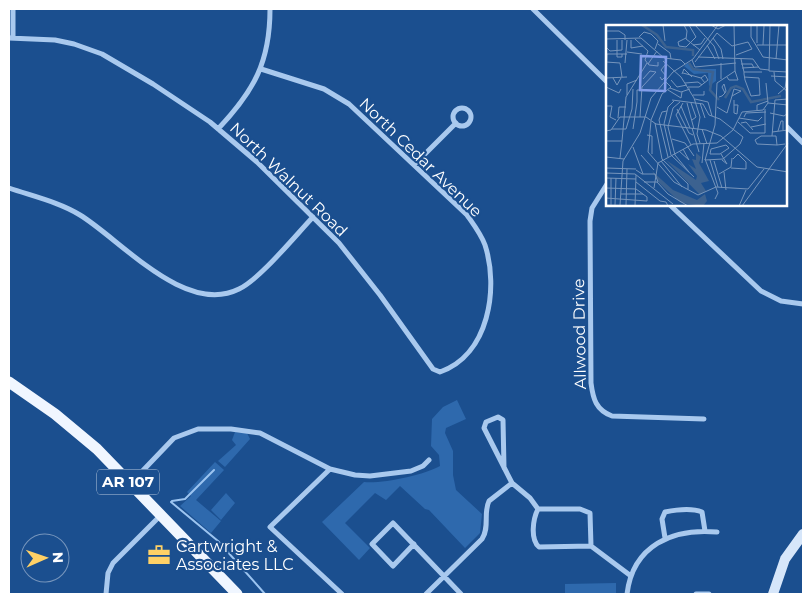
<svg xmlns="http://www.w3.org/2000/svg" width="812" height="603" font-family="Montserrat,sans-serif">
  <rect width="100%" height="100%" fill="#1b4f8f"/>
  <path fill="#2e69ad" d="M457 400 466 419 446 428 445 433 453 451V475L456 490 482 514 480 533 465 548 429 510 425 509 400 486 386 500 375 493 345 523 370 548 359 560 322 522 364 482C382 484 424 475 440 466L439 455 431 446 432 419 443 407Z
    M235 432 247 433 250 439 225 467 218 461 236 445 232 440Z
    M215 462 224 470 196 500 221 521 211 533 180 506 191 496 187 492Z
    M226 493 235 503 221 520 211 510Z
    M616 583V594H565V584Z"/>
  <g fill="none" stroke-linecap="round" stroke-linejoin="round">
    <path stroke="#9cc4f0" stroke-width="2" d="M172 501 185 499 214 470
      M171 502 218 541 265 594"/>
    <path stroke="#a9c9ee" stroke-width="5" d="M13 9V38
      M533 9 607 82
      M9 38 55 40 74 44 102 54 153 84 210 122 257 162 339 243 380 295 433 369 440 372C489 355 499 288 485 245 481 234 474 225 467 215L349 104 324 89 261 69
      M453 117a9 9 0 1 1 18 0a9 9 0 1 1-18 0Z
      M786 126 803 143
      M218 129C254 91 270 62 270 9
      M414 165 456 123
      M607 184 592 208 590 221 591 383C593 399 596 410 612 416L704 419
      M9 188C32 196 59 202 80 215 121 240 185 316 239 289 260 279 295 236 313 217
      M670 205 761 291 781 301 803 304
      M504 468 503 420 498 417 486 422 484 428 512 483
      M330 469 270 527 342 594
      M130 484 174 438 198 429H231L260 433 330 469 355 475 370 476 411 471 423 466 429 460
      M538 509H580L590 513 591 546
      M665 538 662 519 665 512C675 510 692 508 702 512L705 531
      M414 544 393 566 372 544 393 523 461 594
      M106 594 108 573 113 563 160 516
      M426 594 482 539C490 527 483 513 489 501L512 483 530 498 538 509C533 519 530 539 539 547L591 546 631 576
      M627 594C633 545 673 528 717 532
      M696 594H709"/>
    <path stroke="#d6e6fa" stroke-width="10" d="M773 594 785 559 803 534"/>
    <path stroke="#f0f6ff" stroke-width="11" d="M9 382 55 414 97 449 237 594"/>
  </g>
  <defs>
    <symbol id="office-bare" viewBox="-9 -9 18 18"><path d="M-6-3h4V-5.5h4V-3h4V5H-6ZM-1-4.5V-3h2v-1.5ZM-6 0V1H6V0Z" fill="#ffd166" stroke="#1b4f8f" stroke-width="2.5" paint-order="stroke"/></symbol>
  </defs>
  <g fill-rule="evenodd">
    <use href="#office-bare" x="143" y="539" width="32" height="32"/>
  </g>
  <g text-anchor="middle" stroke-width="4.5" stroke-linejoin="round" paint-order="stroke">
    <rect fill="#1b4f8f" stroke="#bbcadd" stroke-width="1" x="97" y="469.5" width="62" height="25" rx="4"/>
    <g font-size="15" font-weight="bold" fill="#fff">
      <text x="128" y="487">AR 107</text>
    </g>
    <g font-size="16" fill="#fff" stroke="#1b4f8f">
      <text transform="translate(421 157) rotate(44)" y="6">North Cedar Avenue</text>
      <text transform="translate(289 179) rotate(44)" y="6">North Walnut Road</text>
      <text transform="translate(579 334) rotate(-91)" y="6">Allwood Drive</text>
    </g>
    <g font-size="16" fill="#fff" stroke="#1b4f8f" text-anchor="start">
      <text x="176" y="552">Cartwright &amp;<tspan x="176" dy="18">Associates LLC</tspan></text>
    </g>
  </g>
  <g transform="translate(606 25)">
    <rect width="181" height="181" fill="#1b4f8f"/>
    <path d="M82 38 88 44H110V56L103 61 102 48 88 49 78 41Z" fill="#2e69ad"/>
    <path d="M90 128 95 132 93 138 103 156 95 158 100 166 94 170 60 135 90 155 91 151 82 139 90 144 86 134 90 135ZM46 146 67 165 91 175 99 169 101 176 97 181 75 178 53 158Z" fill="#3c6290"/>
    <path fill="none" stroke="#3c6290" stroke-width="2.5" d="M36 0 51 10 60 22 87 25V31M83 38 87 44 107 47 104 65 113 75M119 73 125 63 130 61 137 64 145 77 175 71"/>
    <path fill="none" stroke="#7695bc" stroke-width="1" d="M57 0 59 16M78 0 81 6 80 14 94 25M89 0 108 21 113 34M105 0 112 4 120 0M129 0 182 1M145 1V12L157 32 182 35M164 1 163 46 182 47M0 6H13L19 10V15M111 8 126 21 142 17 146 24 130 30M33 12 38 7 45 9 52 16 49 24M80 13 72 17 73 21 80 22 90 12 83 0M107 13 115 24 117 34M0 14 35 13 58 33 75 35 79 39M29 14 42 26 39 35 43 40 52 41V37M11 15V32H16V29M25 15V23L37 21M151 18V1M52 19 64 28 65 34M87 20 95 19 99 13M101 20 109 34M151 20H182M157 20 158 1M1 23 4 26 16 25V15M21 27 36 29M92 32 147 34 154 44 163 45M135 34 138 47H156M170 34 173 0M86 35 89 42 130 38M57 36 75 52 88 73 94 92 91 109 94 118M0 37 14 38 16 52M89 37 111 8M19 38 21 15M42 39 51 26M135 39H146L148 43M136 43 153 42M138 47V49L139 55 145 71 154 70 153 53 138 52M168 47 169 56 182 67M77 48 95 53 99 58M76 49 78 44 86 52M165 51 182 52M54 52 56 55 60 51 55 45 59 40M121 52 123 55H132L129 46M0 53 1 29H21M0 53 21 52M7 53 11 60 15 53M37 54 44 46 50 47M115 54V38M65 55 71 62 81 60M79 58 92 57 96 60M160 58 162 78M0 62 13 68 15 64M82 62H93L102 55 99 50 95 53M64 63 75 67 84 64M62 65 75 73 76 67M172 69 179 63 181 52M21 70V59L31 55M87 70H98V66M113 72 116 71 119 68 120 66 118 59 116 62 119 68M89 74 102 77 106 91M66 75 97 79 103 90 114 94 137 112 134 119 117 134 99 135M128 75V88L131 89 132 80H128M68 76 62 82 58 99 65 130 88 152M31 77V65H36M74 77 67 83 62 102 69 130 83 147M77 78 70 90 85 120M81 78 88 104M85 78 90 92 86 95M94 78 99 93M162 78 182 80M0 81H6L4 92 10 95M75 81 84 103M111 82 121 88 128 64 135 66 126 71M71 84 83 108 87 110M151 85V80L162 76M61 86 56 87 53 95 62 132M164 88 178 91 182 88M34 92 36 62 50 47M138 92 140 88 160 87M12 93 13 82H20M133 93 152 96 156 92M45 95 56 69 65 62 59 56M45 96 42 127 68 157 92 170 110 162 142 164 158 144M132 97 144 108H159V84M49 98 56 134 82 159V164M135 98 140 97 147 105M145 102 160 99M86 103 93 127M6 104H20L26 84 27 64M27 104 31 77M96 104 101 119M0 106 5 105 14 92H40L50 99 100 105 115 111 151 142 182 147M172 106 175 96H177V105M166 107 182 105M41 110 46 111V129M166 111 169 75 182 74M66 114 79 118 88 131M0 116H16M16 116 20 72 41 38M120 120 123 123 114 129H104L105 124ZM171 120 170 111H155L149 115 151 119 171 120 179 119M27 122 37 149M73 126 83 135 77 124M115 129 121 139 116 135M35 130 48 145M0 132 18 134M14 133 16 116M99 134 112 168 109 174M99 135 109 100 111 58 129 46 128 0M104 135 112 162M55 136 76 162M108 136 116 163M52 138 87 119 111 118 127 105 136 87 157 85 162 78M96 138 98 118M0 143 30 144M125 143 140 144V137L132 129 127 134M30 145 36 149H49L52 157M118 147 120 165M0 148 29 149M29 149 67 179M113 149 125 142 126 133M0 153 30 154M30 157 54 176 60 177 62 181M38 157H51L62 169 82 181M0 163 30 164M48 163 52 138M15 169H37M0 173 41 176V172L30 164M0 180 43 181M5 180V153M9 180 10 153M14 180 17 136 34 108 45 73 67 47 87 34 112 0M20 180 21 144M29 181 30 150M133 181 140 165M136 181 182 118"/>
    <path fill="#839eea" fill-opacity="0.15" stroke="#839eea" stroke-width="2.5" d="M35 31 60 32 59 66 34 65Z"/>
    <rect width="181" height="181" fill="none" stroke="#fff" stroke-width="2.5"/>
  </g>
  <rect width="812" height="603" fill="none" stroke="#ffffff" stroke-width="20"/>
  <g transform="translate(45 558) rotate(88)"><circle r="24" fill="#1b4f8f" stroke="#7695bc"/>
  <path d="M0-4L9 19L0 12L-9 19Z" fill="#ffd166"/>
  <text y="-8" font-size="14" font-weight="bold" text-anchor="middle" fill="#ffffff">N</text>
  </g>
</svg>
